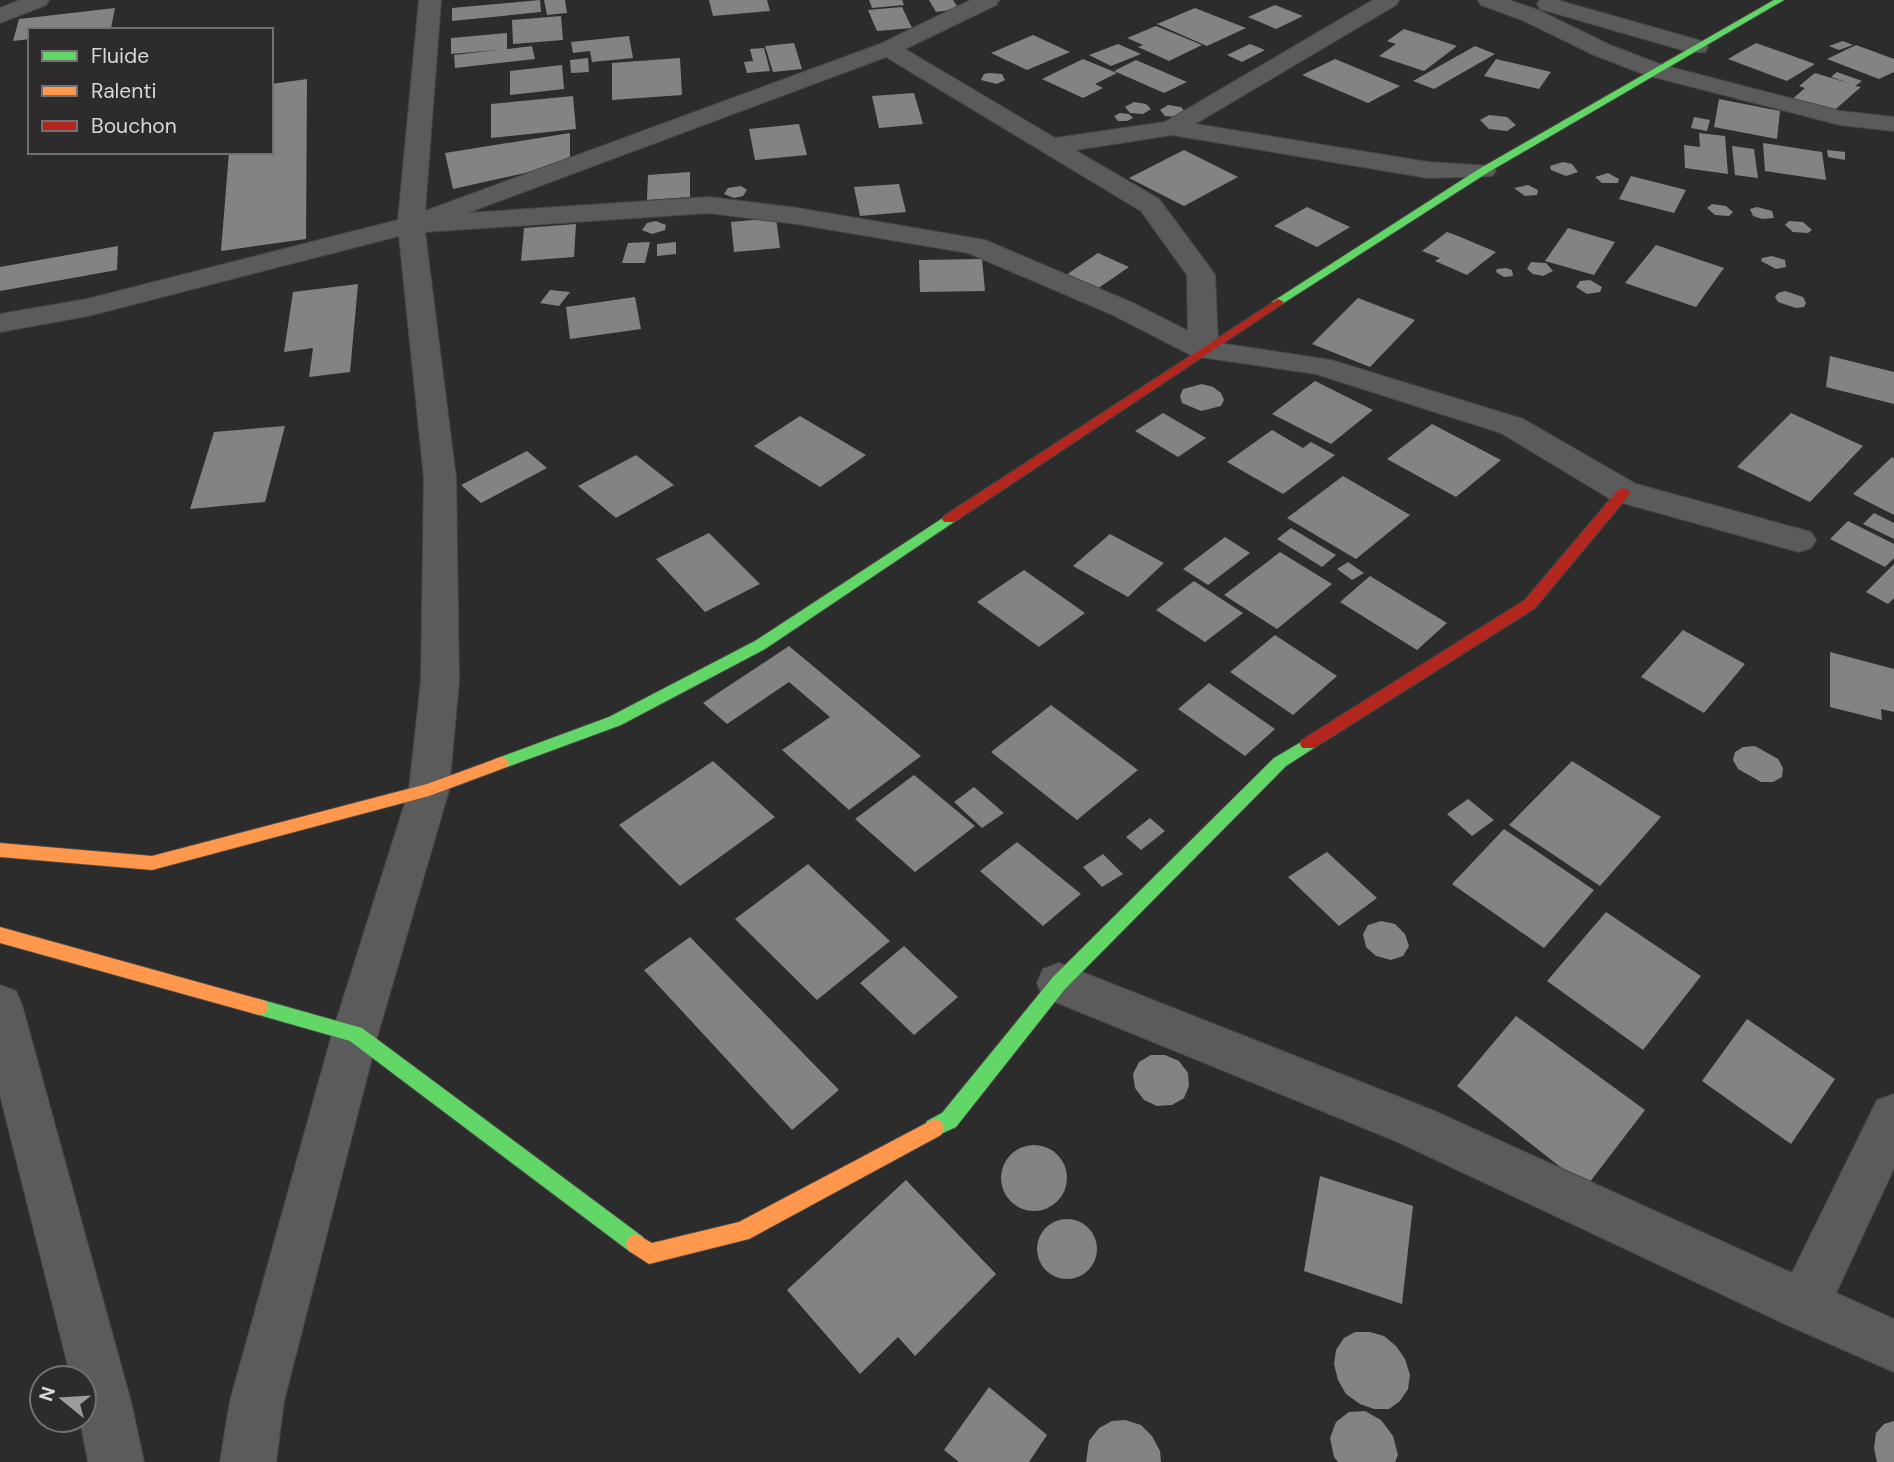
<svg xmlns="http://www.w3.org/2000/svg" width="1894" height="1462" font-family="'DM Sans',sans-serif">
  <rect width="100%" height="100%" fill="#2d2c2c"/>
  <path fill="#848383" d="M540 0 541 12 452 21V8Z
    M544 0H565L567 13 547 15Z
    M709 0H767L770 11 713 16Z
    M869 0H902L904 5 872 8Z
    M929 0H953L959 9 936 12Z
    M1275 5 1303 16 1276 29 1248 17Z
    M902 7 912 28 877 31 868 10Z
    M115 8 111 28 30 30V39L13 41 19 19Z
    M1195 8 1246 28 1207 46 1157 24Z
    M561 16 563 40 513 44 512 20Z
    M1156 26 1202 45 1169 61 1138 47 1143 45 1127 38Z
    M1404 29 1457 46 1424 71 1379 56 1396 44 1387 41Z
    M507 33V49L532 46 535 59 455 68 454 55 497 50 451 54V38Z
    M1033 35 1070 52 1027 70 991 53Z
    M629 36 633 58 592 62 590 51 573 53 571 42Z
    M1843 41 1853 45 1839 50 1829 46Z
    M794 43 802 69 773 72 765 46Z
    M1756 43 1815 64 1787 81 1728 59Z
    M1118 44 1141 54 1111 66 1089 55Z
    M1250 44 1265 50 1242 62 1227 55Z
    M1856 45 1894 59V72L1879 79 1827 59Z
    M1475 46 1495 54 1434 89 1413 81Z
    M764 48 770 71 747 73 744 62 753 61 750 49Z
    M588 58 589 72 571 73 570 60Z
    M680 58 682 95 612 100V63Z
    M1083 59 1117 73 1095 84 1103 88 1083 98 1042 79Z
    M1335 59 1400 86 1368 103 1302 75Z
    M1496 59 1551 72 1539 89 1484 76Z
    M1136 60 1187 82 1164 93 1114 71Z
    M562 65 564 89 510 95V71Z
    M1837 72 1862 81 1855 86 1861 87 1830 114 1790 101 1805 88 1799 86 1815 73 1851 84 1831 77Z
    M989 73 1002 74 1005 80 997 84 981 80 984 74Z
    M307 79 306 239 221 251 229 152H271V84Z
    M914 93 923 124 879 128 872 96Z
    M573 96 576 129 491 138V104Z
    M1719 99 1780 111 1777 139 1714 127Z
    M1134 102 1146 104 1151 109 1143 114 1130 113 1125 107Z
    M1168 105 1181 107 1186 113 1178 117 1165 116 1160 110Z
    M1120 113 1129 114 1133 118 1127 121H1118L1114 116Z
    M1489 115 1507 117 1516 125 1507 131 1489 129 1480 120Z
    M1694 117 1710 120 1707 131 1691 128Z
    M799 124 807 155 755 160 749 129Z
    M570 133V163L453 189 445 153Z
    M1699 133 1725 136 1728 174 1685 168 1684 145 1700 147Z
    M1763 143 1822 152 1826 180 1765 171Z
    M1732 146 1754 149 1758 178 1735 175Z
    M1184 150 1238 177 1184 206 1129 178Z
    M1827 150 1845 152V160L1828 157Z
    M1563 162 1572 164 1578 172 1566 176 1551 170 1550 166Z
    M690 172V197L647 200 648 175Z
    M1608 173 1619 179 1618 183H1602L1595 177Z
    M1631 176 1686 190 1674 213 1619 199Z
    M899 184 906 212 860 216 854 187Z
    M1528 185 1538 190 1537 195 1525 196 1514 188Z
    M741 186 747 190 743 196 734 198 724 194 728 188Z
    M1712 204 1726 206 1733 212 1729 216 1715 215 1707 208Z
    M1307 207 1350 227 1317 247 1274 226Z
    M1757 207 1772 211 1774 218 1762 219 1753 216 1750 209Z
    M776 218 780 248 734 252 731 222Z
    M656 221 666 225 665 230 652 234 642 230 647 223Z
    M1789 221 1803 222 1812 230 1808 233 1793 232 1785 225Z
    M576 224 574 257 521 261 524 228Z
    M1568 228 1615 242 1594 275 1545 261Z
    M1447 232 1458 236 1496 252 1467 275 1435 261 1440 258 1422 251Z
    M650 242 645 263H622L628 243Z
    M676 242V254L657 256V244Z
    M1656 245 1724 268 1696 307 1625 283Z
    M118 246 117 270 0 291V267Z
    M1098 253 1129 267 1097 289 1066 275Z
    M1772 256 1785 260 1786 267 1776 269 1761 261 1762 258Z
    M982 259 985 291 920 292 919 260Z
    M1531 262 1546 263 1553 271 1543 276 1533 274 1527 269Z
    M1506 268 1512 270 1513 276 1504 277 1496 272 1497 269Z
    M1590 280 1602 287 1600 292 1587 294 1576 287 1580 281Z
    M358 284 350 372 309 377 313 348 284 352 293 292Z
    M550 290 570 292 559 306 540 303Z
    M1785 291 1803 297 1806 303 1804 307 1796 308 1778 302 1775 297 1778 293Z
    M635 297 641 329 570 339 566 307Z
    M1358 298 1415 320 1370 367 1312 344Z
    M1830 356 1894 372V404L1826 387Z
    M1315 381 1373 410 1331 444 1272 414Z
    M1202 384 1213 387 1221 393 1224 400 1221 406 1201 411 1182 403 1180 396 1183 389Z
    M1163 413 1206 438 1178 457 1135 431Z
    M1791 413 1863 446 1810 502 1737 467Z
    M800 416 866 455 820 487 754 446Z
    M1432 424 1501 460 1456 497 1387 459Z
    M285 426 265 502 190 509 214 432Z
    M1272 430 1303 448 1311 442 1335 455 1283 494 1227 462Z
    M527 451 547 468 481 503 461 485Z
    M636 455 674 485 616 518 578 486Z
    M1892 457 1894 459V515L1853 494Z
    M1343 476 1410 515 1356 559 1287 518Z
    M1874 513 1894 523V539L1863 524Z
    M1848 521 1894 544V558L1885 567 1830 539Z
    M1291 528 1336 555 1322 567 1277 539Z
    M709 533 760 584 705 612 656 559Z
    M1110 534 1164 563 1128 597 1073 566Z
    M1225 537 1250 553 1208 585 1183 569Z
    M1280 552 1332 584 1277 629 1224 595Z
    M1348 562 1364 573 1352 580 1337 569Z
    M1894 564V598L1888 604 1866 592Z
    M1024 570 1085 613 1039 647 977 602Z
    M1370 576 1447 623 1417 650 1340 602Z
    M1194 581 1243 613 1205 642 1156 610Z
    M1683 630 1745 664 1704 713 1641 677Z
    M1275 635 1337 676 1293 715 1230 672Z
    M789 646 921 756 849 810 782 750 830 717 789 682 727 724 703 703Z
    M1830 652 1894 669V712L1881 709 1882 720 1830 707Z
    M1209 683 1275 729 1245 756 1178 709Z
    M1051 705 1138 770 1077 820 991 752Z
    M1755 746 1778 759 1783 768 1782 777 1773 782H1761L1738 769 1733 760 1735 752 1743 747Z
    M713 761 775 817 680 886 619 825Z
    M1572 761 1661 817 1600 886 1509 825Z
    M914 775 975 826 915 872 855 819Z
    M974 787 1004 813 982 828 954 802Z
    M1468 799 1494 820 1472 836 1447 814Z
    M1150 818 1165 831 1141 850 1126 837Z
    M1504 829 1594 890 1544 948 1452 884Z
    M1017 842 1081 894 1043 926 980 871Z
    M1327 852 1377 898 1339 926 1288 877Z
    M1103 854 1123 874 1102 887 1083 867Z
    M808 864 890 941 817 1000 735 919Z
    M1606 912 1701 976 1643 1050 1547 981Z
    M1381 921 1395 924 1405 934 1409 946 1403 956 1391 960 1376 956 1366 947 1363 934 1368 925Z
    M690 937 839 1090 792 1130 644 970Z
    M904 946 958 997 914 1035 860 983Z
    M1516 1016 1645 1110 1586 1187 1457 1086Z
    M1747 1019 1835 1079 1791 1144 1702 1081Z
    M1151 1055H1165L1179 1061 1188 1073 1189 1086 1184 1098 1172 1105 1157 1106 1144 1100 1135 1088 1133 1074 1139 1062Z
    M1001 1178a33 33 0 1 1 66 0a33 33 0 1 1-66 0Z
    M1320 1176 1413 1206 1402 1304 1304 1271Z
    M906 1180 996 1274 915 1356 898 1337 860 1374 787 1290Z
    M1037 1249a30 30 0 1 1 60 0a30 30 0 1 1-60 0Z
    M1355 1332H1370L1384 1336 1396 1346 1405 1359 1410 1375 1408 1389 1400 1401 1389 1409H1374L1360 1404 1346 1394 1338 1380 1334 1364 1336 1350 1344 1338Z
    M989 1387 1047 1435 1029 1462H959L944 1450Z
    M1365 1411 1381 1420 1393 1436 1398 1455 1395 1462H1338L1334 1457 1330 1438 1336 1422 1349 1412Z
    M1125 1420 1141 1425 1152 1436 1160 1451 1161 1462H1086L1089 1441 1099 1428 1112 1421Z
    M1894 1421V1462H1877L1874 1448 1876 1433 1884 1424Z"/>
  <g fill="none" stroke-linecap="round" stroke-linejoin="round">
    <defs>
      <path id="street" d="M20 0H49L46 5 0 23V8Z
        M419 0H441L425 211 880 44 971 0H999L996 5 905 49 1055 138 1165 122 1373 0H1399L1396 5 1195 124 1428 162 1492 166 1496 171 1492 176 1428 178 1172 135 1075 150 1159 199 1211 269 1215 275 1218 343 1331 360 1523 419 1636 484 1811 532 1816 540 1811 548 1799 552 1612 500 1501 433 1316 374 1193 356 1113 315 968 253 797 224 709 213 425 232 456 478 459 681 449 790 378 1034 284 1401 276 1462H220L230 1401 332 1034 409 790 421 681 424 478 399 236 88 316 0 332V314L87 299 398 220ZM886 57 1141 211 1187 275 1188 331 1133 303 985 240 797 208 709 197 467 213Z
        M1478 0H1509L1538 10 1610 45 1662 65 1840 111 1894 117V131L1840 125 1646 75 1594 55 1522 20 1481 5Z
        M1540 0H1557L1705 42 1708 47 1705 52H1689L1540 9 1537 4Z
        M1059 963 1432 1110 1792 1273 1877 1100 1894 1094V1168L1836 1293 1894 1319V1372L1785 1324 1398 1142 1043 997 1037 983 1043 969Z
        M0 985 16 991 22 1005 131 1402 144 1462H88L80 1420H84V1378H71L0 1095Z"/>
      <path id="fast" d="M1774 0H1784L1487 173 1282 304 1278 305 1272 302 1479 169Z
        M949 514 956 519 954 522 765 649 621 725 507 767H495L493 763 495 759 609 717 755 641Z
        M1308 738 1314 740 1316 744 1314 748 1286 766 1065 989 956 1127 934 1137 927 1135 924 1128 927 1121 942 1113 1053 977 1274 758Z
        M259 999 362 1028 643 1237 646 1244 643 1251 636 1254 629 1251 350 1041 252 1013 250 1007 252 1001Z"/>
      <path id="slow" d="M501 757 507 759 509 763 507 767 429 796 152 870 0 857V843L152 856 427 784Z
        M0 927 259 999 266 1001 268 1007 266 1013 259 1015 0 943Z
        M934 1119 941 1121 944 1128 941 1135 749 1239 649 1264 629 1251 626 1244 629 1237 636 1234 652 1243 739 1222Z"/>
      <path id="jam" d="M1278 299 1284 302 1282 304 954 522H944L942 519 944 516Z
        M1624 488 1631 492 1629 495 1535 608 1314 748H1302L1300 744 1302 740 1525 600 1619 489Z"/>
    </defs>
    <use href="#street" stroke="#494747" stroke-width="2"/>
    <use href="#fast" stroke="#494747" stroke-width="2"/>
    <use href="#slow" stroke="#494747" stroke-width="2"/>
    <use href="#jam" stroke="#494747" stroke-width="2"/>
    <use href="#street" fill="#5c5b5b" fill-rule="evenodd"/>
    <use href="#fast" fill="#63d668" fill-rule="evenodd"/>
    <use href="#slow" fill="#ff974d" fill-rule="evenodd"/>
    <use href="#jam" fill="#b3261e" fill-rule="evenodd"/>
  </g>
  <rect x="28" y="28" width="245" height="126" fill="#2e2b2c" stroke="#727070" stroke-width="2"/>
  <rect x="42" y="51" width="35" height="10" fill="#63d668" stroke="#727070" stroke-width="2"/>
  <text x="91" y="63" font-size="21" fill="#d9d7d7">Fluide</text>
  <rect x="42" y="86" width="35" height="10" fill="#ff974d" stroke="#727070" stroke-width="2"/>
  <text x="91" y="98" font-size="21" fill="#d9d7d7">Ralenti</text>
  <rect x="42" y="121" width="35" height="10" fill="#b3261e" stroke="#727070" stroke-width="2"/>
  <text x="91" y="133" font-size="21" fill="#d9d7d7">Bouchon</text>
  <g transform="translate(63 1399) rotate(288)"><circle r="33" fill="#2e2b2c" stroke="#727070" stroke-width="2"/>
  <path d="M0-5L12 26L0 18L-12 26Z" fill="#9d9b9b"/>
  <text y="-10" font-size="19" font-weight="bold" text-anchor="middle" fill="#d9d7d7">N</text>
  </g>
</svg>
